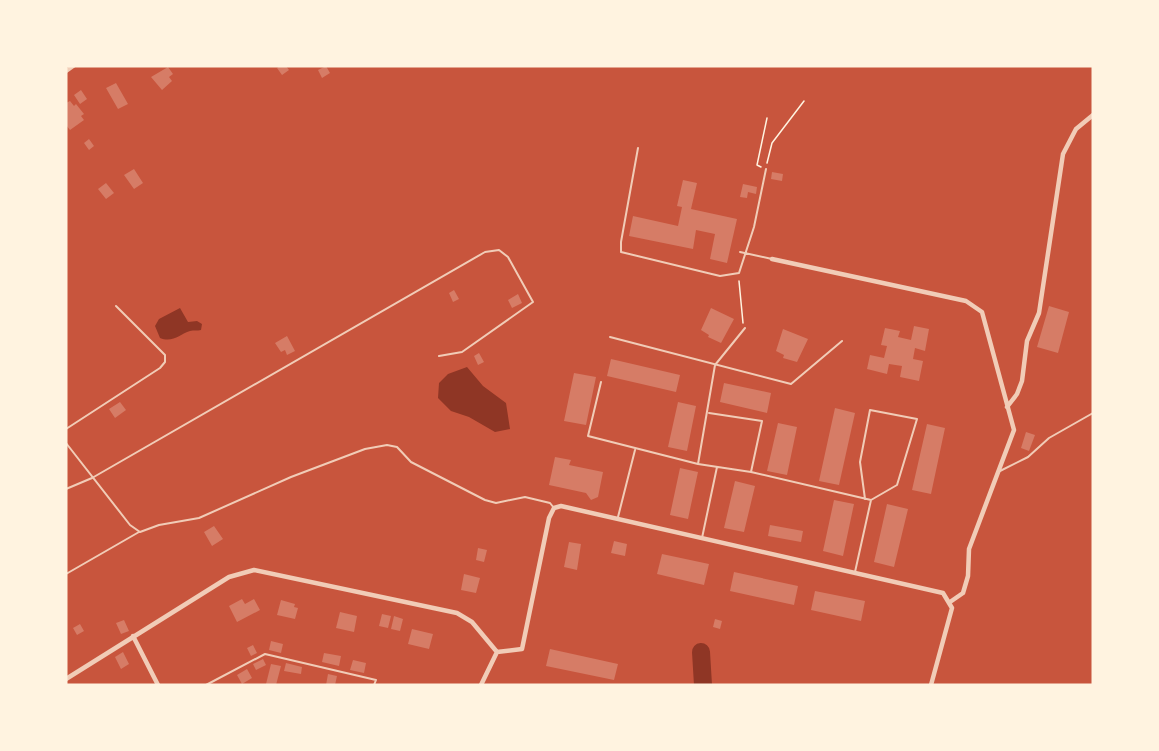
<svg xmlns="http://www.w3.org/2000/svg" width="1159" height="751" font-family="Arial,sans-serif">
  <rect width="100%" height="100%" fill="#c8553d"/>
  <path fill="#8f3625" d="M180 308 188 322 197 321 202 324 201 330C197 331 194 330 190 331 180 334 173 343 160 338L155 326 159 319Z
    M467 367 483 386 506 403 510 429 495 432 469 417 451 411 438 398 439 383 448 374Z"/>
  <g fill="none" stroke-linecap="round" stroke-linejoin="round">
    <path stroke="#8f3625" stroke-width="18" d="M701 652 703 685"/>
  </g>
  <path fill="#d67c66" d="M280 66H286L289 70 282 75 277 68Z
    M326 66 330 73 322 78 318 70Z
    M168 67 173 74 169 77 172 81 162 90 151 77Z
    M116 83 128 104 118 109 106 88Z
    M81 90 87 99 80 104 74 95Z
    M70 101 74 106 76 104 84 114 81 116 84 120 70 130 66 125V103Z
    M89 139 94 146 89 150 84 143Z
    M134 169 143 183 134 189 124 175Z
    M772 172 783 174 782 181 771 179Z
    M683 180 697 183 691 209 737 219 727 263 710 259 715 234 696 230 693 249 629 236 633 216 678 226 682 207 677 206Z
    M106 183 114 193 106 199 98 189Z
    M743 184 757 187 756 194 748 192 747 198 740 197Z
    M454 290 459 299 453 302 449 293Z
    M518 294 522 303 512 308 508 300Z
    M1049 306 1069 312 1058 353 1037 347Z
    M711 308 734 319 721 343 708 337 709 335 701 330Z
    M914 326 929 329 925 351 915 348 913 359 923 361 919 381 900 377 902 366 889 364 887 374 867 369 870 355 884 358 887 346 881 345 885 328 900 331 898 337 911 340Z
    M783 329 808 339 797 362 783 358 784 355 776 351Z
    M287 336 295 351 287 355 285 350 281 352 275 343Z
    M479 353 484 362 478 365 474 356Z
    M611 359 680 375 676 392 607 376Z
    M574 373 596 377 586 425 564 421Z
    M724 383 771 393 767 413 720 402Z
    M120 402 126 410 115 418 109 409Z
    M678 402 696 406 687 451 668 447Z
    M835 408 855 413 839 485 819 481Z
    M778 423 797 427 787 475 767 471Z
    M927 424 945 428 931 494 912 490Z
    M1026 432 1035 435 1029 451 1021 448Z
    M555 457 571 460 569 465 603 472 598 497 591 500 586 493 549 485Z
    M680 468 698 472 688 519 670 515Z
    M735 481 755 486 744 532 724 528Z
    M834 500 854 504 843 556 823 551Z
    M887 504 908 509 894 567 874 562Z
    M770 525 803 531 801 542 768 536Z
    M214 526 223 539 212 546 204 532Z
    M614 541 627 544 625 556 611 553Z
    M569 542 581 544 577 570 564 567Z
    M478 548 487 550 484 562 476 560Z
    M662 554 709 564 704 585 657 574Z
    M734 572 798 586 794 605 730 591Z
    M464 574 480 578 476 593 461 590Z
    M815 591 865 601 861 621 811 610Z
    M242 599 245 604 254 599 260 610 237 622 229 606Z
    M281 600 295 604 294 607 298 608 295 619 277 615Z
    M340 612 357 616 354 632 336 628Z
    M382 614 391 616 388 628 379 626Z
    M394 616 403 619 400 631 391 629Z
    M715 619 722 621 720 629 713 627Z
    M124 620 129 631 121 634 116 623Z
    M80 624 84 631 77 635 73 628Z
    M412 629 433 634 429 649 408 644Z
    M271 641 283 644 281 653 269 650Z
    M253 645 257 653 251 656 247 648Z
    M550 649 618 664 614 680 546 666Z
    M123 652 129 664 121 669 115 657Z
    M324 653 341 656 339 666 322 662Z
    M263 659 266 665 256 670 253 664Z
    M353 660 366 663 364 673 350 670Z
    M286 663 302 667 301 674 284 671Z
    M271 664 281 666 276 685 266 684Z
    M247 669 252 678 242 684 237 675Z
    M328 674 337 676 335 685H326Z"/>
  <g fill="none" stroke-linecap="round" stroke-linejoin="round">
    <path stroke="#fff3e0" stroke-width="1.5" d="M767 163 772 143 804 101
      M761 167 757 165 767 118
      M739 281 743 323"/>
    <path stroke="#f1ccb7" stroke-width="2" d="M638 148 621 242V252L720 276 739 273 754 227 766 169
      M740 252 772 259
      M610 337 791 384 842 341
      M601 382 588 436 698 464 751 472 871 500 855 572
      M709 413 762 421 751 472
      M66 429 160 368 165 362V355L116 306
      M66 443 130 525 140 532 159 525 199 518 291 477 365 449 387 445 397 447 411 462 485 500 496 503 525 497 550 503 554 508
      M698 464 715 365 745 328
      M1000 471 1028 457 1049 438 1093 413
      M66 489 92 478 485 252 499 250 508 257 533 302 462 352 439 356
      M865 499 860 462 870 410 917 419 897 485 871 500
      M618 517 635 450
      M702 538 717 467
      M66 574 139 532
      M206 685 265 654 376 680 374 685"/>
    <path stroke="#f1ccb7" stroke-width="4.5" d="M66 71 73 66
      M772 259 966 301 982 312 1014 430 969 549 968 576 963 593 950 602
      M1007 407 1017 394 1022 381 1027 341 1039 313 1063 154 1076 129 1093 115
      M133 636 158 685
      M497 652 522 649 549 518 554 508 561 506 943 593 952 608 931 685
      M66 679 229 577 254 570 457 613 472 622 497 652
      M481 685 497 652"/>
  </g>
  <rect width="1159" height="751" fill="none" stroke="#fff3e0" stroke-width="135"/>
</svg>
